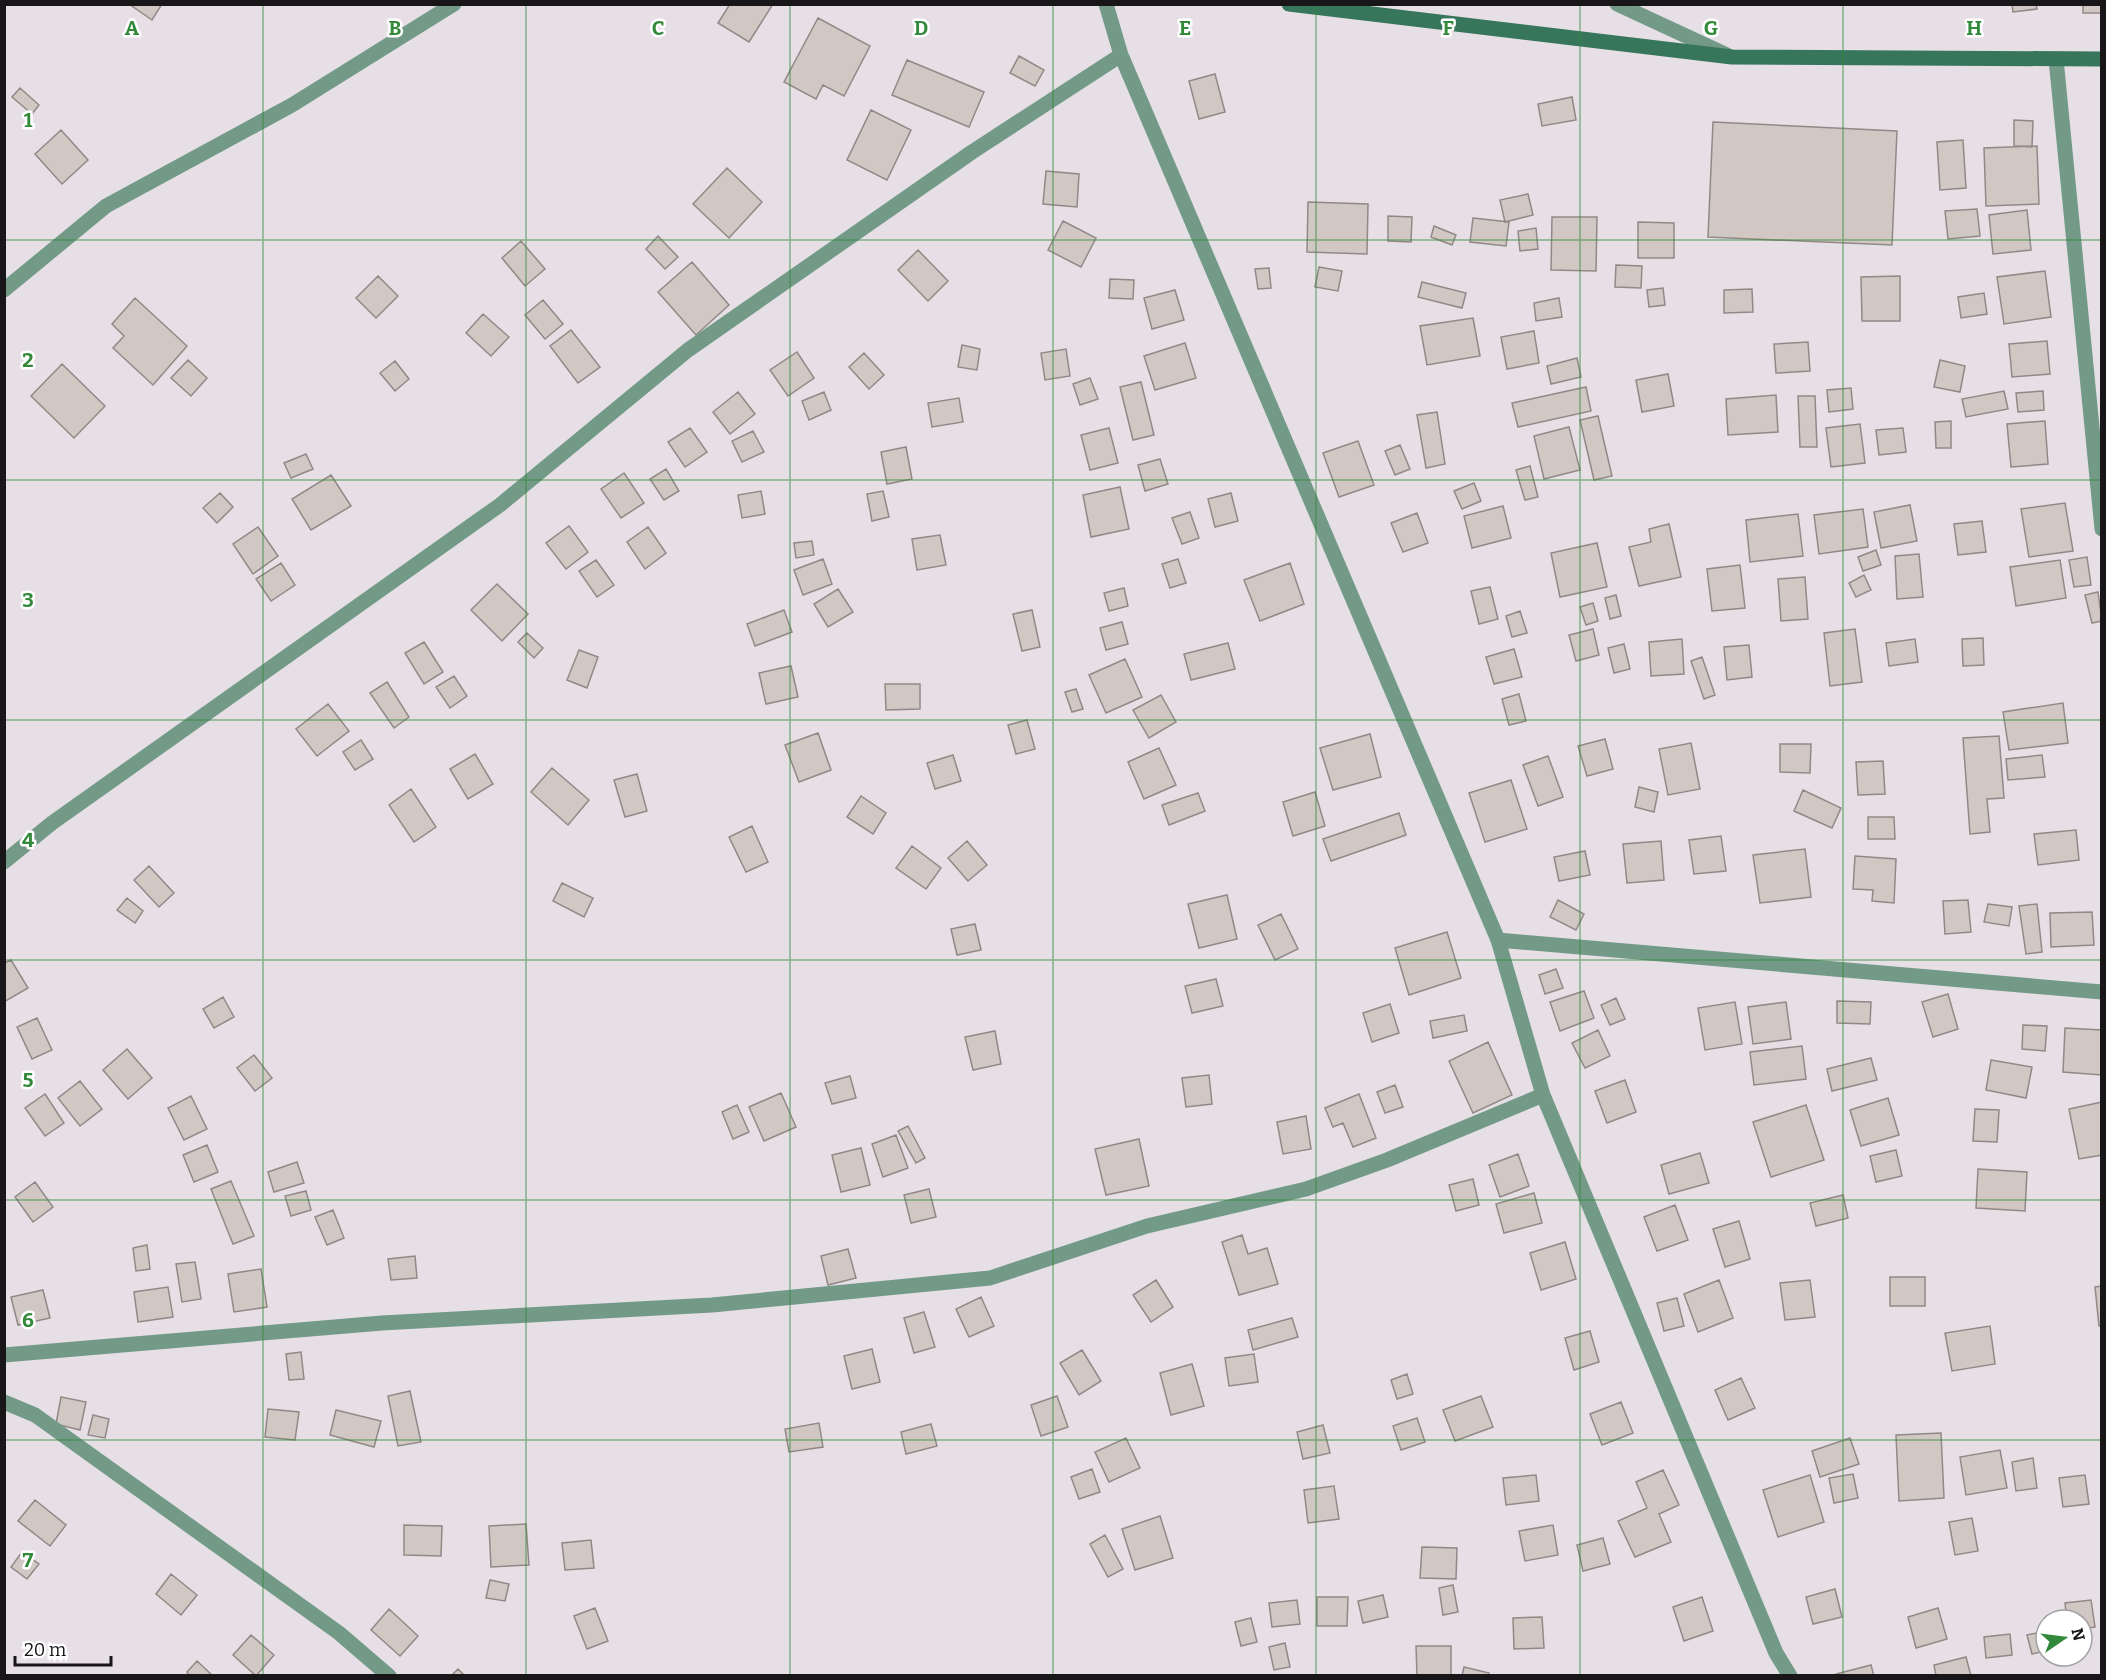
<svg xmlns="http://www.w3.org/2000/svg" width="2106" height="1680" font-family="Bitter,serif">
  <rect width="100%" height="100%" fill="#e6dfe6"/>
  <path fill="#d1c8c4" stroke="#928986" stroke-width="1.5" d="M129 4H162L152 20Z
    M730 4H773L749 42 718 23Z
    M2012 4H2036L2037 9 2013 12Z
    M2083 4H2102V13H2083Z
    M818 18 870 46 844 96 823 85 816 99 784 82Z
    M1019 56 1044 70 1035 86 1010 73Z
    M907 60 984 92 969 127 892 95Z
    M1215 74 1225 112 1199 119 1189 81Z
    M20 88 39 105 32 114 12 97Z
    M1572 97 1576 120 1542 126 1538 104Z
    M871 110 911 130 887 180 847 160Z
    M2014 120 2033 121 2032 147 2014 146Z
    M1713 122 1897 131 1892 245 1708 237Z
    M61 130 88 160 62 184 35 154Z
    M1963 140 1966 188 1940 190 1937 142Z
    M2037 146 2039 204 1986 206 1984 148Z
    M727 168 762 202 729 238 693 204Z
    M1046 171 1079 174 1077 207 1043 204Z
    M1528 194 1533 215 1505 222 1500 200Z
    M1308 202 1368 204 1367 254 1307 252Z
    M1977 209 1980 236 1948 239 1945 211Z
    M2027 210 2031 250 1993 254 1989 215Z
    M1388 216 1412 217 1411 242 1388 241Z
    M1552 217H1597L1596 271 1551 270Z
    M1473 218 1509 222 1506 246 1470 242Z
    M1063 221 1096 238 1081 267 1048 250Z
    M1638 222 1674 223V258H1638Z
    M1434 226 1456 235 1452 245 1431 237Z
    M1536 228 1538 249 1520 251 1518 231Z
    M658 236 678 257 665 269 646 249Z
    M521 241 545 269 525 286 502 258Z
    M918 250 948 281 928 301 898 270Z
    M692 262 729 305 696 335 658 292Z
    M1616 265 1642 266 1641 288 1615 287Z
    M1319 267 1342 271 1338 291 1315 287Z
    M1269 268 1271 288 1258 289 1255 269Z
    M2045 271 2051 317 2004 324 1997 277Z
    M378 276 398 296 376 318 356 298Z
    M1900 276V321H1862L1861 277Z
    M1110 279 1134 280 1133 299 1109 298Z
    M1422 282 1466 293 1462 308 1418 297Z
    M1663 288 1665 305 1649 307 1647 290Z
    M1752 289 1753 312 1724 313V290Z
    M1175 290 1184 320 1152 329 1144 298Z
    M1984 293 1987 314 1961 318 1958 297Z
    M135 298 187 346 153 385 113 348 124 336 112 324Z
    M1559 298 1562 317 1536 321 1534 303Z
    M543 300 563 324 545 339 525 315Z
    M483 314 509 337 491 356 466 333Z
    M1473 318 1480 356 1427 365 1420 326Z
    M571 330 600 367 578 383 550 346Z
    M1534 331 1539 363 1507 369 1501 337Z
    M2047 341 2050 374 2012 377 2009 344Z
    M1808 342 1810 371 1776 373 1774 344Z
    M1185 343 1196 378 1155 390 1144 356Z
    M962 345 980 349 977 370 958 367Z
    M1066 349 1070 376 1045 380 1041 353Z
    M797 352 814 378 788 396 770 370Z
    M864 353 884 375 869 389 849 367Z
    M1577 358 1581 377 1551 384 1547 366Z
    M188 360 207 378 191 396 171 378Z
    M1940 360 1965 366 1960 392 1934 387Z
    M395 361 409 379 395 391 380 373Z
    M62 364 105 406 74 438 31 396Z
    M1668 374 1674 406 1642 412 1636 380Z
    M1090 378 1098 399 1080 405 1073 384Z
    M1141 382 1154 435 1133 440 1120 387Z
    M1586 387 1591 411 1518 427 1512 403Z
    M1851 388 1853 409 1829 412 1827 390Z
    M2004 391 2008 409 1966 417 1962 399Z
    M2043 391 2044 410 2018 412 2016 393Z
    M738 392 755 414 730 434 713 412Z
    M824 392 831 410 809 420 802 401Z
    M1776 395 1778 432 1728 435 1726 399Z
    M1798 396H1815L1817 447H1800Z
    M959 398 963 422 932 427 928 403Z
    M1437 412 1445 464 1426 468 1417 415Z
    M1598 416 1612 476 1594 480 1580 420Z
    M1951 421V448H1936L1935 422Z
    M2045 421 2048 464 2011 467 2007 424Z
    M1860 424 1865 463 1831 467 1826 428Z
    M1569 427 1580 470 1544 479 1534 436Z
    M690 428 707 452 685 467 668 442Z
    M1109 428 1118 463 1090 470 1081 435Z
    M1903 428 1906 452 1879 455 1876 430Z
    M753 431 764 452 742 462 732 441Z
    M1358 441 1374 485 1339 497 1323 453Z
    M1400 445 1410 469 1395 475 1385 451Z
    M906 447 912 479 887 484 881 452Z
    M306 454 313 469 291 478 284 463Z
    M1160 459 1168 484 1145 491 1138 465Z
    M1530 466 1538 497 1525 500 1516 470Z
    M666 469 679 491 664 500 650 479Z
    M624 473 644 503 621 518 601 489Z
    M331 475 351 506 311 530 292 499Z
    M1474 483 1481 501 1462 509 1454 491Z
    M1120 487 1129 529 1091 537 1083 495Z
    M761 491 765 514 742 518 738 495Z
    M883 491 889 517 872 521 867 494Z
    M220 493 233 507 217 523 203 508Z
    M1231 493 1238 521 1215 527 1208 499Z
    M2065 503 2073 551 2029 557 2021 509Z
    M1910 505 1917 541 1881 548 1874 512Z
    M1503 506 1511 538 1472 548 1464 516Z
    M1863 509 1868 547 1819 554 1814 515Z
    M1190 512 1199 538 1182 544 1172 518Z
    M1417 513 1428 543 1403 552 1391 523Z
    M1798 514 1803 556 1750 562 1746 520Z
    M1982 521 1986 552 1958 555 1954 524Z
    M1669 524 1681 577 1639 586 1629 547 1651 542 1649 529Z
    M569 526 588 552 566 569 546 543Z
    M258 527 278 556 253 574 233 544Z
    M648 527 666 553 645 569 627 542Z
    M940 535 946 565 917 570 912 539Z
    M812 541 814 555 796 558 794 543Z
    M1597 543 1607 587 1560 597 1551 553Z
    M1876 550 1881 565 1863 571 1858 557Z
    M1919 554 1923 597 1897 599 1895 556Z
    M2087 557 2091 585 2074 587 2069 560Z
    M823 559 832 584 803 595 794 570Z
    M1178 559 1186 583 1170 588 1162 564Z
    M596 560 614 585 597 597 579 571Z
    M2060 560 2066 598 2016 606 2010 567Z
    M281 563 295 585 271 601 256 579Z
    M1290 563 1304 604 1260 621 1244 580Z
    M1740 565 1745 608 1712 611 1707 569Z
    M1864 575 1871 590 1856 597 1849 583Z
    M1805 577 1808 619 1781 621 1778 579Z
    M497 584 528 614 502 641 471 610Z
    M1490 587 1498 619 1479 624 1471 591Z
    M1124 588 1128 606 1109 611 1104 593Z
    M838 589 853 612 828 627 814 604Z
    M2098 592 2102 621 2092 623 2085 595Z
    M1616 595 1621 616 1610 619 1605 598Z
    M1593 603 1598 621 1586 625 1580 607Z
    M784 610 792 632 755 646 747 624Z
    M1032 610 1040 647 1022 651 1013 614Z
    M1520 611 1527 633 1512 637 1506 616Z
    M1122 622 1128 644 1106 650 1100 628Z
    M1593 629 1599 655 1576 661 1569 635Z
    M1855 629 1862 682 1830 686 1824 633Z
    M527 633 543 648 534 658 518 642Z
    M1983 638 1984 665 1963 666 1962 639Z
    M1682 639 1684 674 1651 676 1649 642Z
    M1915 639 1918 662 1889 666 1886 643Z
    M424 642 443 672 424 684 405 653Z
    M1228 643 1235 669 1191 680 1184 654Z
    M1624 644 1630 669 1614 673 1608 648Z
    M1749 645 1752 677 1727 680 1724 647Z
    M1514 649 1522 677 1494 684 1486 657Z
    M579 650 598 657 587 688 567 680Z
    M1702 657 1715 695 1704 699 1691 661Z
    M1125 659 1142 697 1106 713 1089 675Z
    M791 666 798 697 766 704 759 673Z
    M454 676 467 696 450 708 436 687Z
    M387 682 409 717 394 728 370 693Z
    M885 684H920V709L886 710Z
    M1076 689 1083 709 1072 712 1065 692Z
    M1519 694 1526 721 1509 725 1502 699Z
    M1161 695 1176 722 1149 738 1133 710Z
    M2063 703 2068 743 2009 750 2003 712Z
    M328 704 349 731 317 756 296 729Z
    M1027 720 1035 749 1016 754 1008 725Z
    M818 733 831 770 799 782 785 745Z
    M1370 734 1381 777 1333 790 1320 748Z
    M1999 736 2004 798 1987 799 1990 832 1970 834 1963 738Z
    M1605 739 1613 769 1587 776 1578 746Z
    M361 740 373 759 355 770 343 752Z
    M1691 743 1700 789 1668 795 1659 749Z
    M1780 744H1811L1810 773 1780 772Z
    M1159 748 1176 785 1144 799 1128 762Z
    M475 754 493 784 468 799 450 769Z
    M953 755 961 781 935 789 927 763Z
    M2042 755 2045 777 2008 780 2006 759Z
    M1548 756 1563 797 1538 806 1523 765Z
    M1883 761 1885 794 1858 795 1856 762Z
    M552 768 589 800 568 825 531 792Z
    M637 774 647 811 625 817 614 780Z
    M1511 780 1527 829 1485 842 1469 793Z
    M1639 787 1658 792 1654 812 1635 807Z
    M411 789 436 827 414 842 389 805Z
    M1803 790 1841 808 1832 828 1794 811Z
    M1315 792 1325 826 1293 836 1283 802Z
    M1198 793 1205 811 1169 825 1162 805Z
    M861 796 886 813 873 834 847 817Z
    M1399 813 1406 835 1331 861 1323 839Z
    M1868 817H1894L1895 839H1868Z
    M752 826 768 862 746 872 729 837Z
    M2076 830 2079 860 2038 865 2034 834Z
    M1721 836 1726 871 1694 874 1689 840Z
    M967 841 987 865 968 881 948 858Z
    M1661 841 1664 880 1627 883 1623 844Z
    M912 846 941 868 926 889 896 868Z
    M1805 849 1811 897 1760 903 1753 855Z
    M1585 851 1590 875 1559 881 1554 857Z
    M1855 856 1896 859 1894 903 1872 901 1873 890 1853 889Z
    M149 866 174 893 159 907 134 880Z
    M562 883 593 898 584 917 553 901Z
    M1227 895 1237 939 1199 948 1188 904Z
    M127 898 143 911 135 923 117 910Z
    M1558 900 1584 914 1576 930 1550 917Z
    M1968 900 1971 932 1945 934 1943 901Z
    M1988 904 2012 907 2009 926 1984 922Z
    M2037 904 2042 952 2026 954 2019 906Z
    M2092 912 2094 945 2051 947 2050 913Z
    M1281 914 1298 949 1275 960 1258 925Z
    M975 924 981 950 957 955 951 929Z
    M1447 932 1461 978 1409 995 1395 948Z
    M11 960 28 988 4 1002V963Z
    M1556 969 1563 988 1545 994 1539 975Z
    M1216 979 1223 1006 1192 1013 1185 986Z
    M1584 991 1594 1018 1560 1031 1550 1002Z
    M1948 994 1958 1029 1933 1037 1922 1002Z
    M223 997 234 1017 214 1028 203 1009Z
    M1616 998 1625 1019 1610 1025 1601 1005Z
    M1837 1001 1871 1002 1870 1024 1837 1023Z
    M1735 1002 1742 1044 1705 1050 1698 1008Z
    M1786 1002 1791 1039 1753 1044 1748 1007Z
    M1390 1004 1399 1033 1372 1042 1363 1013Z
    M1464 1015 1467 1031 1433 1038 1430 1021Z
    M37 1018 52 1050 32 1059 17 1027Z
    M2023 1025 2047 1026 2045 1051 2022 1049Z
    M2065 1028 2102 1030V1075L2063 1072Z
    M1598 1030 1610 1056 1585 1068 1572 1043Z
    M995 1031 1001 1064 973 1070 965 1037Z
    M1488 1042 1512 1095 1473 1113 1449 1061Z
    M1802 1046 1806 1079 1754 1085 1750 1052Z
    M127 1049 152 1078 128 1099 103 1070Z
    M254 1055 272 1078 255 1091 237 1068Z
    M1871 1058 1877 1080 1832 1091 1827 1069Z
    M1991 1060 2032 1067 2026 1098 1986 1090Z
    M1209 1075 1212 1104 1186 1107 1182 1078Z
    M850 1076 856 1098 832 1104 825 1083Z
    M1625 1080 1636 1112 1607 1123 1595 1091Z
    M80 1081 102 1109 80 1126 58 1098Z
    M1395 1085 1403 1107 1385 1113 1377 1092Z
    M781 1093 796 1127 764 1141 749 1107Z
    M45 1094 64 1123 45 1136 25 1108Z
    M1359 1094 1376 1138 1353 1147 1343 1123 1333 1127 1325 1108Z
    M191 1096 207 1129 184 1140 168 1108Z
    M1888 1098 1899 1135 1861 1146 1850 1110Z
    M2102 1102V1155L2079 1159 2069 1109Z
    M737 1105 749 1132 733 1139 722 1112Z
    M1806 1105 1824 1160 1771 1177 1753 1122Z
    M1975 1109 1999 1110 1997 1142 1973 1141Z
    M1306 1116 1311 1149 1283 1154 1277 1122Z
    M908 1126 925 1158 916 1163 898 1131Z
    M896 1135 908 1168 883 1177 872 1144Z
    M1139 1139 1149 1186 1106 1195 1095 1149Z
    M207 1145 218 1172 194 1182 183 1155Z
    M861 1148 870 1185 841 1192 832 1155Z
    M1896 1150 1902 1176 1876 1182 1870 1156Z
    M1700 1153 1709 1183 1669 1194 1661 1165Z
    M1518 1154 1529 1186 1500 1197 1489 1165Z
    M297 1162 304 1183 274 1192 268 1172Z
    M1978 1169 2027 1172 2025 1211 1976 1208Z
    M1473 1179 1479 1205 1456 1211 1449 1185Z
    M231 1181 254 1236 233 1244 211 1189Z
    M35 1182 53 1207 33 1222 15 1197Z
    M929 1189 936 1217 911 1223 904 1195Z
    M306 1191 311 1210 291 1216 285 1196Z
    M1534 1193 1542 1223 1504 1233 1496 1204Z
    M1843 1195 1848 1218 1816 1226 1810 1203Z
    M1675 1205 1688 1240 1657 1251 1644 1217Z
    M333 1210 344 1238 327 1245 315 1217Z
    M1739 1221 1750 1259 1725 1267 1713 1229Z
    M1242 1235 1248 1254 1267 1248 1278 1284 1239 1295 1222 1242Z
    M1565 1242 1576 1279 1541 1290 1530 1253Z
    M147 1245 150 1269 136 1271 133 1248Z
    M848 1249 856 1278 828 1285 821 1256Z
    M415 1256 417 1278 391 1280 388 1259Z
    M195 1262 201 1299 182 1302 176 1264Z
    M261 1269 267 1307 234 1312 228 1274Z
    M1890 1277H1925V1306H1890Z
    M1156 1280 1173 1307 1151 1322 1133 1295Z
    M1719 1280 1733 1318 1698 1332 1684 1294Z
    M1810 1280 1815 1317 1785 1320 1780 1283Z
    M2102 1286V1326H2099L2095 1287Z
    M168 1287 173 1317 138 1322 134 1292Z
    M43 1290 50 1318 18 1325 11 1297Z
    M981 1297 994 1326 969 1337 956 1309Z
    M1677 1298 1684 1326 1664 1331 1657 1303Z
    M924 1312 935 1347 914 1353 904 1318Z
    M1292 1318 1298 1337 1253 1350 1248 1330Z
    M1990 1326 1995 1364 1952 1371 1945 1333Z
    M1590 1331 1599 1362 1574 1370 1565 1338Z
    M872 1349 880 1382 852 1389 844 1356Z
    M1082 1350 1101 1381 1079 1395 1060 1363Z
    M301 1352 304 1379 289 1380 286 1354Z
    M1254 1354 1258 1382 1229 1386 1225 1358Z
    M1192 1364 1204 1406 1171 1415 1160 1373Z
    M1407 1374 1413 1394 1397 1399 1391 1380Z
    M1741 1378 1755 1408 1728 1420 1715 1390Z
    M410 1391 421 1442 398 1446 388 1396Z
    M1057 1396 1068 1427 1041 1436 1031 1405Z
    M1481 1396 1493 1427 1455 1441 1443 1410Z
    M61 1397 86 1402 80 1430 56 1424Z
    M1621 1402 1633 1433 1602 1445 1590 1414Z
    M268 1409 299 1412 295 1440 265 1437Z
    M336 1410 381 1421 374 1447 330 1435Z
    M93 1415 109 1419 105 1438 88 1435Z
    M1417 1418 1425 1442 1401 1450 1393 1426Z
    M819 1423 823 1447 789 1452 785 1429Z
    M931 1424 937 1446 906 1454 901 1432Z
    M1323 1425 1330 1453 1303 1459 1297 1432Z
    M1941 1433 1944 1498 1899 1501 1896 1435Z
    M1126 1438 1140 1468 1109 1482 1095 1452Z
    M1850 1438 1859 1464 1820 1477 1812 1451Z
    M2000 1450 2007 1488 1966 1495 1960 1457Z
    M2033 1458 2037 1488 2016 1491 2012 1462Z
    M1092 1469 1100 1492 1079 1499 1071 1477Z
    M1663 1470 1679 1505 1659 1514 1671 1542 1635 1557 1618 1521 1647 1508 1636 1482Z
    M1853 1474 1858 1498 1834 1503 1829 1478Z
    M1536 1475 1539 1501 1506 1505 1503 1478Z
    M1810 1475 1824 1522 1778 1537 1763 1490Z
    M2085 1475 2089 1504 2063 1507 2059 1478Z
    M1334 1486 1339 1519 1308 1523 1304 1490Z
    M35 1500 66 1525 50 1546 18 1521Z
    M1160 1516 1173 1558 1135 1570 1122 1529Z
    M1972 1518 1978 1551 1955 1555 1949 1522Z
    M526 1524 529 1565 491 1567 489 1526Z
    M404 1525 442 1526 441 1556 404 1555Z
    M1553 1525 1558 1555 1525 1561 1519 1531Z
    M1105 1535 1123 1569 1108 1577 1090 1544Z
    M1603 1538 1610 1564 1583 1571 1577 1545Z
    M591 1540 594 1568 565 1570 562 1543Z
    M1422 1547 1457 1548 1456 1579 1420 1578Z
    M22 1552 39 1564 27 1579 11 1567Z
    M171 1574 197 1595 181 1615 156 1594Z
    M490 1580 509 1584 505 1601 486 1598Z
    M1453 1585 1458 1612 1443 1615 1439 1588Z
    M1835 1589 1842 1617 1813 1624 1806 1597Z
    M1383 1595 1388 1617 1363 1623 1358 1601Z
    M1317 1597H1348L1347 1626H1317Z
    M1702 1597 1713 1631 1684 1641 1673 1607Z
    M1297 1600 1300 1624 1272 1627 1269 1603Z
    M2091 1600 2095 1627 2082 1629V1620H2067L2065 1603Z
    M595 1608 608 1641 587 1649 574 1616Z
    M1938 1608 1947 1639 1916 1648 1908 1617Z
    M389 1609 418 1636 400 1656 371 1630Z
    M1542 1617 1544 1648 1514 1649 1513 1618Z
    M1251 1618 1257 1642 1241 1646 1235 1622Z
    M2046 1631V1651L2032 1654 2027 1635Z
    M2010 1634 2012 1655 1986 1658 1984 1637Z
    M251 1635 274 1655 256 1676 233 1655Z
    M1285 1643 1290 1667 1274 1670 1269 1647Z
    M1416 1646H1451V1676H1417Z
    M1966 1657 1971 1676H1936L1934 1665Z
    M197 1661 213 1676H190L187 1672Z
    M1871 1665 1874 1676H1836V1674Z
    M1464 1667 1489 1673 1488 1676H1462Z
    M458 1669 465 1676H451Z"/>
  <g fill="none" stroke-linecap="round" stroke-linejoin="round">
    <path stroke="#729a87" stroke-width="15" d="M1617 4 1727 55
      M1121 55 1498 940 1543 1095 1776 1653 1790 1676
      M2056 59 2102 529
      M4 290 106 206 292 105 454 4
      M4 862 52 823 500 505 688 350 972 152 1121 55 1106 4
      M1498 940 2102 992
      M4 1355 382 1323 712 1305 990 1278 1147 1226 1306 1189 1387 1160 1543 1095
      M4 1402 35 1415 339 1633 389 1676"/>
    <path stroke="#37765b" stroke-width="15" d="M1289 4 1732 57 2102 59"/>
  </g>
  <path fill="none" stroke="#318939" stroke-width="1.5" stroke-opacity="0.55" d="M263 4V1676M526 4V1676M790 4V1676M1053 4V1676M1316 4V1676M1580 4V1676M1843 4V1676M4 240H2102M4 480H2102M4 720H2102M4 960H2102M4 1200H2102M4 1440H2102"/>
  <g font-size="20" text-anchor="middle" font-weight="bold" fill="#318939" stroke="#fff" stroke-width="5" stroke-linejoin="round" paint-order="stroke">
    <text x="132" y="35">A</text>
    <text x="395" y="35">B</text>
    <text x="658" y="35">C</text>
    <text x="921" y="35">D</text>
    <text x="1185" y="35">E</text>
    <text x="1448" y="35">F</text>
    <text x="1711" y="35">G</text>
    <text x="1974" y="35">H</text>
    <text x="28" y="127">1</text>
    <text x="28" y="367">2</text>
    <text x="28" y="607">3</text>
    <text x="28" y="847">4</text>
    <text x="28" y="1087">5</text>
    <text x="28" y="1327">6</text>
    <text x="28" y="1567">7</text>
  </g>
  <rect width="2106" height="1680" fill="none" stroke="#181618" stroke-width="12"/>
  <g transform="translate(2064 1638) rotate(76)"><circle r="28" fill="#ffffff" stroke="#a3a2a3" stroke-width="1.5"/>
  <path d="M0-4.5L10 22L0 15L-10 22Z" fill="#318939"/>
  <text y="-9" font-size="16" font-weight="bold" text-anchor="middle" fill="#181618">N</text>
  </g>
  <path d="M15 1656v9h96v-9" fill="none" stroke="#181618" stroke-width="3"/>
  <text x="24" y="1656" font-size="18" fill="#181618" stroke="#ffffff" stroke-width="4.5" paint-order="stroke">20 m</text>
</svg>
